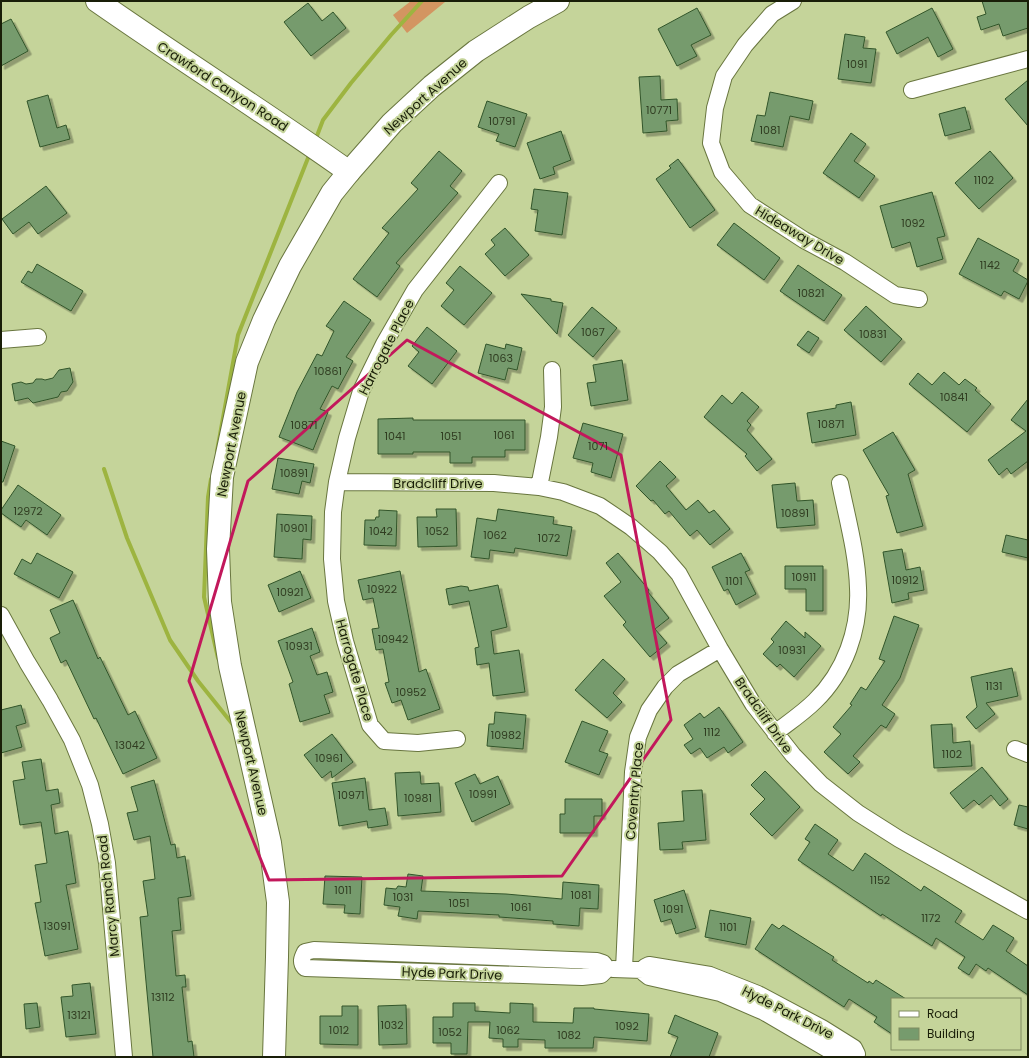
<svg xmlns="http://www.w3.org/2000/svg" width="1029" height="1058" font-family="Poppins,sans-serif">
  <defs>
    <filter id="shadow"><feDropShadow dx="3.5" dy="3.5" stdDeviation="0" flood-color="#0004"/></filter>
  </defs>
  <rect width="100%" height="100%" fill="#c5d49a"/>
  <path fill="#d39561" d="M411 1H444L445 2 407 33 393 15Z"/>
  <g fill="none" stroke-linecap="round" stroke-linejoin="round">
    <path stroke="#9db440" stroke-width="4" d="M315 141 323 120 351 83 391 35 422 1
      M217 451 238 335 310 153
      M104 469 127 538 170 640 198 681 234 726
      M211 479 208 497 204 597 218 658"/>
  </g>
  <path fill="#769b6d" stroke="#32552a" filter="url(#shadow)" d="M982 1H1028V28L1003 36 999 24 981 30 977 17 986 14Z
    M308 3 322 21 333 12 346 28 311 56 284 22Z
    M697 8 711 35 691 45 697 56 677 66 658 29Z
    M932 8 953 49 938 57 928 37 897 54 886 32Z
    M11 19 28 51 1 66V24Z
    M845 34 865 37 863 48 876 49 871 83 838 79Z
    M660 76 661 100 677 99 678 120 666 121 667 131 643 133 639 77Z
    M1028 80V126L1005 99Z
    M770 92 813 101 809 120 790 116 783 147 751 141 757 115 765 116Z
    M48 95 57 128 66 125 70 139 40 147 27 101Z
    M487 101 527 114 515 147 496 141 499 134 478 127Z
    M965 107 971 129 945 136 939 114Z
    M561 131 571 160 553 167 555 174 540 179 527 143Z
    M851 133 866 144 854 161 875 176 859 198 823 173Z
    M439 151 462 171 450 186 458 193 396 263 400 266 377 297 353 279 389 233 382 228 418 189 411 183Z
    M990 151 1013 178 979 209 955 183Z
    M678 159 715 210 690 228 656 179 671 168 669 166Z
    M46 186 67 213 38 234 29 222 13 234 2 219Z
    M534 189 568 193 562 235 535 231 538 210 531 209Z
    M932 192 945 236 937 238 943 259 917 267 910 242 892 248 880 206Z
    M734 223 780 258 764 280 717 245Z
    M505 228 529 255 505 276 485 254 495 245 491 240Z
    M978 238 1019 260 1013 271 1028 280V281L1019 299 1004 291 1001 296 959 274Z
    M37 264 83 291 71 311 21 282 28 271 32 273Z
    M798 265 842 295 824 321 780 291Z
    M460 266 492 293 464 325 441 306 454 290 446 283Z
    M521 294 551 299V301L563 303 557 334Z
    M344 301 371 320 346 357 353 361 338 389 332 386 320 409 328 412 313 450 279 437 297 392 317 354 322 356 334 331 326 326Z
    M866 306 902 339 881 362 844 330Z
    M592 307 617 328 593 357 568 335Z
    M427 327 457 351 432 384 408 366 419 352 412 346Z
    M808 331 819 338 809 353 797 345Z
    M486 344 505 349 506 344 522 348 517 370 508 368 505 380 478 373Z
    M622 360 628 400 591 406 587 383 596 382 593 365Z
    M70 368 73 382 67 391 61 392 58 397 33 403 28 398 15 401 12 384 21 382 26 384 33 383 36 379H42L45 380 53 378 59 370Z
    M944 372 959 385 965 379 977 388 975 390 991 404 967 432 909 384 918 373 932 385Z
    M742 392 759 407 747 421 751 425 747 430 772 459 757 471 745 456 747 454 704 417 722 395 732 404Z
    M1028 399V461L1011 474 1007 468 999 475 988 460 1026 431 1011 420Z
    M851 402 856 435 812 443 807 413 836 408V405Z
    M413 418V420H525V450H505V457H472V463H450V452H413V454H378V419Z
    M583 423 623 434 611 478 591 472 593 463 573 458Z
    M893 432 915 470 908 474 923 526 897 533 886 496 889 495 863 450Z
    M1 441 15 446 3 482H1Z
    M278 458 314 464 310 483 302 481 299 494 272 489Z
    M660 461 676 477 666 486 686 510 698 500 709 513 714 510 730 529 710 545 697 530 690 536 669 511 665 514 653 500 651 501 636 486Z
    M795 483 797 501 813 500 815 525 777 528 772 485Z
    M18 485 61 515 47 535 26 520 21 527 1 513V510Z
    M436 509H456L457 546 418 547 417 517H437Z
    M498 509 554 517 553 524 572 527 567 556 515 548 514 553 490 550 489 559 471 557 477 518 496 521Z
    M379 510 397 511 396 546 364 545 365 520H375L376 517H379Z
    M277 514 312 516 311 540 303 539 302 559 274 557Z
    M1006 535 1028 540V558L1002 552Z
    M902 549 906 570 920 567 924 590 908 593 909 599 892 603 883 552Z
    M37 553 73 572 59 598 14 574 22 559 31 564Z
    M618 553 649 590 648 592 669 618 655 629 667 643 650 657 623 625 626 622 604 596 621 582 606 563Z
    M741 553 750 570 745 572 756 594 736 605 728 589 724 591 712 567Z
    M785 566H823V611H806V589H785Z
    M300 571 311 598 279 612 268 585Z
    M400 571 419 672 426 669 440 709 408 720 401 700 392 703 385 683 389 682 383 649 376 650 372 629 379 628 373 598 363 600 358 580Z
    M498 585 507 627 491 631 494 654 519 650 525 692 493 696 489 663 477 665 475 648 479 647 469 601 449 605 446 589 461 586 468 587 469 591Z
    M73 600 98 659 100 657 128 715 135 711 157 758 123 774 96 718 94 719 66 660 61 663 50 638 60 633 50 610Z
    M894 616 919 625 900 678 882 705 895 714 886 728 881 725 853 756 860 762 848 774 824 752 841 734 833 727 852 705 850 704 861 687 866 690 885 661 879 659Z
    M786 621 805 638V632L821 646 794 677 780 664 777 667 763 654 774 642 771 639Z
    M312 628 320 652 310 656 317 675 327 672 333 692 324 695 330 713 300 722 289 684 293 682 278 641Z
    M603 659 625 679 613 693 622 702 607 718 575 690Z
    M1012 668 1018 696 986 703 995 714 976 729 966 717 977 707 971 677Z
    M21 705 26 723 16 726 22 747 1 753V710Z
    M719 707 743 742 728 753 724 747 707 758 700 748 691 754 684 745 693 739 684 725 700 713 704 718Z
    M495 712 526 715 523 749 487 746 489 724H494Z
    M582 721 608 731 599 751 608 754 599 775 565 762Z
    M952 724 953 743 970 741 972 766 934 768 931 725Z
    M332 734 353 762 332 778 331 771 322 778 304 755Z
    M41 759 46 791 58 789 60 803 51 805 55 834 68 831 76 883 66 885 78 949 45 956 35 903 41 902 35 865 47 863 41 822 20 825 13 781 25 779 22 762Z
    M982 767 1008 799 1000 806 991 795 979 805 974 800 963 809 950 793Z
    M765 771 800 807 772 836 750 814 765 799 751 785Z
    M420 772 421 784 439 783 441 812 398 816 395 773Z
    M475 774 480 784 498 776 510 804 472 822 455 783Z
    M365 778 369 810 385 808 388 825 368 828 367 821 339 826 332 783Z
    M154 780 171 845 175 844 177 858 185 856 191 896 178 898 181 930 172 931 176 976 185 975 186 987H182L188 1042 192 1041 194 1057H153L140 917 148 916 143 881 155 879 150 836 134 840 127 813 138 811 131 787Z
    M702 790 706 840 682 842 683 849 660 850 658 823 684 821 682 791Z
    M565 799H602V816H594V833H560V814H565Z
    M1019 805 1028 807V829L1014 825Z
    M815 824 838 840 828 854 853 871 865 853 921 891 924 886 962 911 955 922 983 940 993 925 1014 938 1006 951 1028 966V995L988 968 986 971 976 964 969 975 958 968 965 957 936 938 932 946 882 914 881 916 798 860 810 842 805 839Z
    M408 874 423 876 421 891 506 894 562 899 563 882 599 885 598 909 580 908 579 926 553 924V921L499 917V915L418 911 417 919 398 916 400 907 384 905 386 888 396 889 398 886 406 887Z
    M325 876 362 877 360 914 344 913 345 905 323 904Z
    M684 890 696 928 676 934 671 919 661 922 654 900Z
    M710 910 751 918 746 945 705 937Z
    M772 924 779 929 783 925 834 957 832 960 868 983 869 981 873 984 876 980 906 999H892V1034L874 1022 877 1017 849 999 844 1007 755 949Z
    M90 983 96 1034 66 1037 61 997 73 996 72 985Z
    M37 1003 40 1027 26 1029 24 1004Z
    M453 1003H475V1011L510 1013V1003L533 1004V1022L573 1023 574 1008H594V1009L649 1014 647 1041 594 1037 593 1048H545V1040L518 1039V1047H503V1039L489 1038 490 1022H468L467 1054H451V1043H433V1017H453Z
    M406 1005 407 1044 379 1045 378 1006Z
    M342 1006H358V1045L320 1044V1016H342Z
    M675 1015 718 1033 709 1057H670L678 1037 668 1033Z"/>
  <g fill="none" stroke-linecap="round" stroke-linejoin="round">
    <defs>
      <path id="street" d="M793 1 772 14 745 45 724 76 715 108 711 143 722 172 750 205 804 240 845 262 895 295 919 299
        M912 90 1028 59
        M1 340 38 337
        M337 482 494 483 539 487 563 492 600 506 631 527 660 552 679 574 720 649 753 704 793 755 821 784 858 813 899 839 1028 911
        M539 487 549 437 553 407 552 370
        M1 615 27 662 50 700 72 740 90 785 100 824 107 863 124 1057
        M775 733C788 723 803 713 815 701 845 672 860 629 858 588 857 553 847 518 840 483
        M457 739 418 743 384 741 370 725 345 641 336 601 332 559 333 512 337 482 347 438 361 391 384 344 415 290 499 183
        M1015 749 1028 754
        M314 950 597 961 603 963 606 967 605 971 601 975 582 977 305 968C300 962 302 958 305 952Z
        M613 969 643 970 645 967 649 965 710 975 758 994 822 1028 854 1048 857 1054 856 1057
        M624 969 633 772 638 737 649 710 665 687 678 674 720 649
        M643 970 644 973 649 977 720 993 764 1012 841 1057"/>
      <path id="secondary" d="M97 1C180 59 266 113 349 172"/>
      <path id="primary" d="M274 1057 277 957 278 902 270 843 230 666 220 602 218 549 222 477 247 362 264 320 290 266 332 193 349 172 392 123 432 86 476 51 529 17 558 1"/>
    </defs>
    <use href="#street" stroke="#69763f" stroke-width="18"/>
    <use href="#secondary" stroke="#69763f" stroke-width="24"/>
    <use href="#primary" stroke="#69763f" stroke-width="24"/>
    <use href="#street" stroke="#fff" stroke-width="16"/>
    <use href="#secondary" stroke="#fff" stroke-width="22"/>
    <use href="#primary" stroke="#fff" stroke-width="22"/>
  </g>
  <path fill="none" stroke="#c2185b" stroke-width="3" stroke-linejoin="round" d="M407 340 621 455 671 720 562 876 269 880 189 681 248 481Z"/>
  <g text-anchor="middle" stroke-width="4" stroke-linejoin="round" paint-order="stroke">
    <g font-size="11" fill="#303d21">
      <text x="857" y="68">1091</text>
      <text x="659" y="114">10771</text>
      <text x="502" y="125">10791</text>
      <text x="770" y="134">1081</text>
      <text x="984" y="184">1102</text>
      <text x="913" y="227">1092</text>
      <text x="990" y="269">1142</text>
      <text x="811" y="297">10821</text>
      <text x="593" y="336">1067</text>
      <text x="873" y="338">10831</text>
      <text x="501" y="362">1063</text>
      <text x="328" y="375">10861</text>
      <text x="954" y="401">10841</text>
      <text x="831" y="428">10871</text>
      <text x="304" y="429">10871</text>
      <text x="504" y="439">1061</text>
      <text x="395" y="440">1041</text>
      <text x="451" y="440">1051</text>
      <text x="598" y="450">1071</text>
      <text x="294" y="477">10891</text>
      <text x="28" y="515">12972</text>
      <text x="795" y="517">10891</text>
      <text x="294" y="532">10901</text>
      <text x="381" y="535">1042</text>
      <text x="437" y="535">1052</text>
      <text x="495" y="539">1062</text>
      <text x="549" y="542">1072</text>
      <text x="804" y="581">10911</text>
      <text x="905" y="584">10912</text>
      <text x="734" y="585">1101</text>
      <text x="382" y="593">10922</text>
      <text x="290" y="596">10921</text>
      <text x="393" y="643">10942</text>
      <text x="299" y="650">10931</text>
      <text x="792" y="654">10931</text>
      <text x="994" y="690">1131</text>
      <text x="411" y="696">10952</text>
      <text x="712" y="736">1112</text>
      <text x="506" y="739">10982</text>
      <text x="130" y="749">13042</text>
      <text x="952" y="758">1102</text>
      <text x="329" y="762">10961</text>
      <text x="483" y="798">10991</text>
      <text x="351" y="799">10971</text>
      <text x="418" y="802">10981</text>
      <text x="880" y="884">1152</text>
      <text x="343" y="894">1011</text>
      <text x="581" y="899">1081</text>
      <text x="403" y="901">1031</text>
      <text x="459" y="907">1051</text>
      <text x="521" y="911">1061</text>
      <text x="673" y="913">1091</text>
      <text x="931" y="922">1172</text>
      <text x="57" y="930">13091</text>
      <text x="728" y="931">1101</text>
      <text x="163" y="1001">13112</text>
      <text x="79" y="1019">13121</text>
      <text x="392" y="1029">1032</text>
      <text x="627" y="1030">1092</text>
      <text x="339" y="1034">1012</text>
      <text x="508" y="1034">1062</text>
      <text x="450" y="1036">1052</text>
      <text x="569" y="1039">1082</text>
    </g>
    <g font-size="13" fill="#191e08" stroke="#c5d49a">
      <text transform="translate(223 86) rotate(33)" y="5">Crawford Canyon Road</text>
      <text transform="translate(425 96) rotate(-42)" y="5">Newport Avenue</text>
      <text transform="translate(800 235) rotate(31)" y="5">Hideaway Drive</text>
      <text transform="translate(386 347) rotate(-63)" y="5">Harrogate Place</text>
      <text transform="translate(231 444) rotate(-79)" y="5">Newport Avenue</text>
      <text x="438" y="488">Bradcliff Drive</text>
      <text transform="translate(355 670) rotate(74)" y="5">Harrogate Place</text>
      <text transform="translate(764 715) rotate(55)" y="5">Bradcliff Drive</text>
      <text transform="translate(252 763) rotate(77)" y="5">Newport Avenue</text>
      <text transform="translate(634 791) rotate(-85)" y="5">Coventry Place</text>
      <text transform="translate(108 896) rotate(-96)" y="5">Marcy Ranch Road</text>
      <text transform="translate(452 973) rotate(2)" y="5">Hyde Park Drive</text>
      <text transform="translate(788 1012) rotate(27)" y="5">Hyde Park Drive</text>
    </g>
  </g>
  <rect width="1029" height="1058" fill="none" stroke="#191e08" stroke-width="4"/>
  <rect x="891" y="998" width="130" height="52" fill="#c5d49a" stroke="#808b60"/>
  <rect x="899" y="1011" width="20" height="6" fill="#ffffff" stroke="#808b60"/>
  <text x="927" y="1018" font-size="12" fill="#191e08">Road</text>
  <rect x="899" y="1028" width="20" height="12" fill="#769b6d" stroke="#808b60"/>
  <text x="927" y="1038" font-size="12" fill="#191e08">Building</text>
</svg>
